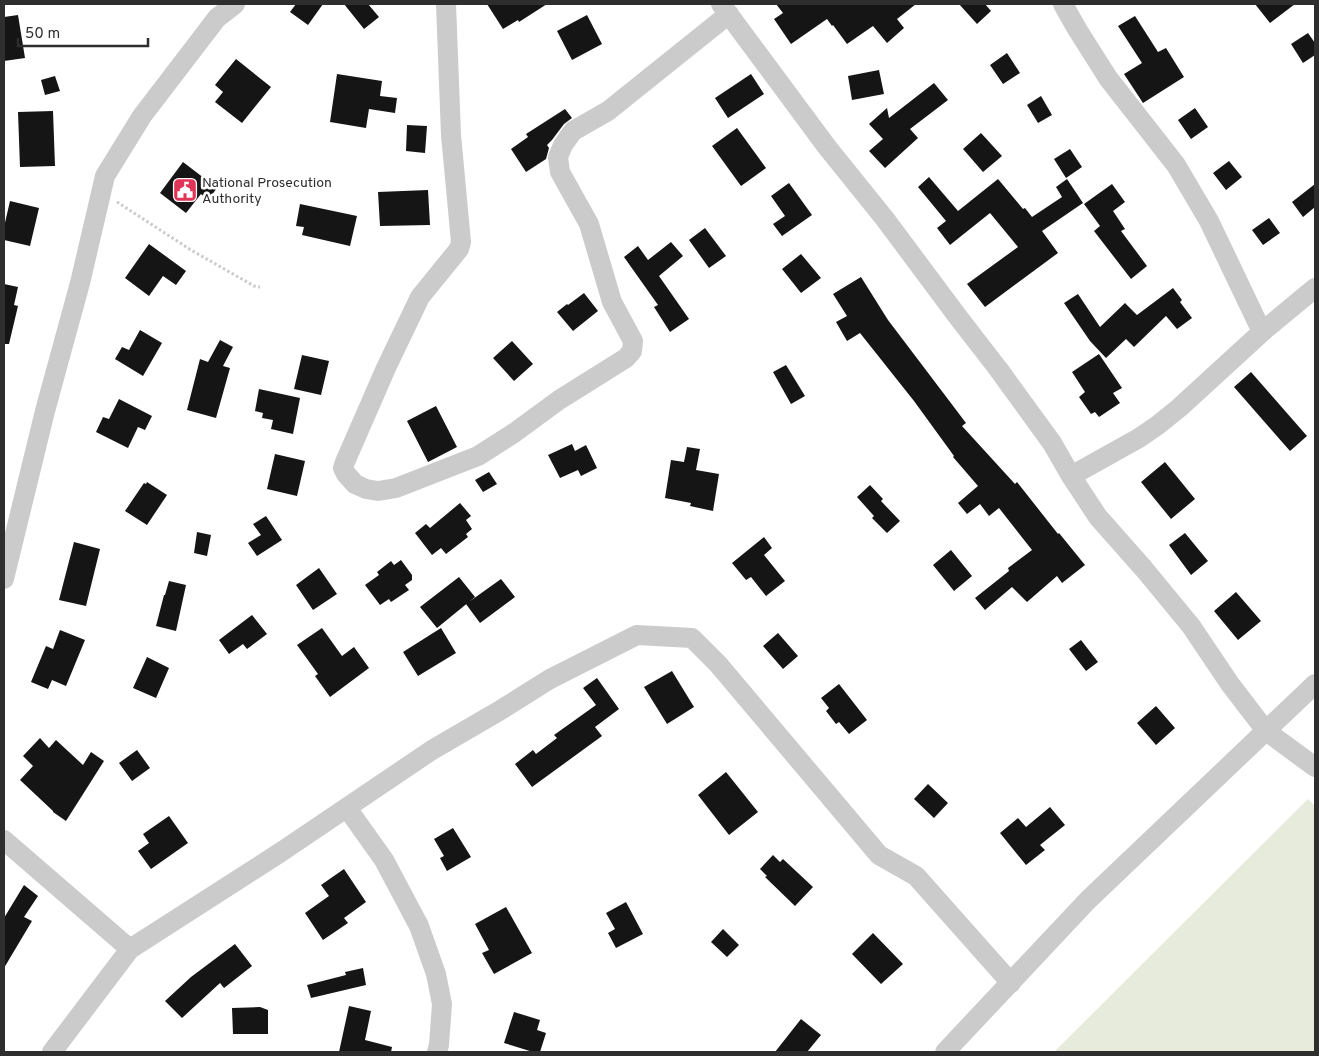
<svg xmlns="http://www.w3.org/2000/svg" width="1319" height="1056" font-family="Overpass,sans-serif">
  <rect width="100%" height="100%" fill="#fff"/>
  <path fill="#e6ebdc" d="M1308 799 1315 806V1052H1054Z"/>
  <path fill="#151515" d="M296 4H323L308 25 290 12Z
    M344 4H368L379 17 364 29Z
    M487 4H547L519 22 518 20 503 29Z
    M776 4H916L897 19 904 28 887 43 873 26 847 44 833 25 832 26 827 19 791 44 774 19 783 13Z
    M959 4H985L991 11 977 24Z
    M1255 4H1295L1270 23Z
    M18 15 25 58 4 61V17Z
    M587 15 602 44 572 60 557 31Z
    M1135 16 1158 52 1166 48 1184 77 1143 103 1124 74 1142 63 1118 26Z
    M1308 33 1315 43V55L1303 63 1291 44Z
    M1007 53 1020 73 1003 84 990 65Z
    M236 59 271 87 242 123 215 102 223 92 215 85Z
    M879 70 884 94 852 100 848 76Z
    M337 74 382 81 380 96 397 98 395 113 369 109 366 128 330 122Z
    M751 74 764 94 728 118 715 98Z
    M55 76 60 91 45 95 41 80Z
    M934 83 948 100 910 129 918 138 885 168 869 151 883 139 869 124 887 108 889 118Z
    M1041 96 1052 115 1038 123 1027 105Z
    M1195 108 1208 127 1191 139 1178 120Z
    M565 109 572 118 564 124 552 140 547 145 549 148 546 159 526 172 511 149 528 137 526 134Z
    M53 111 55 166 20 167 18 112Z
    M407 125 427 126 425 153 406 151Z
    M737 128 766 168 741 186 712 146Z
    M981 133 1002 156 983 172 963 149Z
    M1070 149 1082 167 1066 178 1054 159Z
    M1229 161 1242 177 1226 190 1213 173Z
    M183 162 217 188 208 200 201 194 186 213 160 193Z
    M929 177 958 211 998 179 1023 209 1025 208 1032 217 1062 197 1056 187 1067 179 1083 203 1042 231 1058 253 985 307 967 284 1018 247 990 213 950 245 937 228 946 221 918 187Z
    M789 183 812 215 782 236 773 224 785 216 771 196Z
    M1112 184 1125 202 1113 211 1125 229 1121 231 1147 266 1131 279 1094 231 1100 226 1084 204Z
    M1315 184V207L1303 217 1292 202Z
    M428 190 430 225 380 226 378 192Z
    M10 201 39 208 30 246 4 240V227Z
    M300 204 357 216 350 246 302 235 304 227 296 226Z
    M1269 218 1280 233 1263 245 1252 230Z
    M705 228 726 256 709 268 689 240Z
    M671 242 683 256 659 276 689 319 670 332 654 307 658 305 624 257 638 246 648 260Z
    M149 244 186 271 176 285 163 276 149 296 125 278Z
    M801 254 821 278 801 293 782 269Z
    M861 277 888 320 966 423 962 426 1015 484 1017 482 1058 534 1059 533 1085 565 1062 583 1057 576 1027 602 1012 587 985 610 975 598 1009 571 1008 568 1032 550 999 508 989 516 980 504 967 514 958 503 978 486 953 457 954 456 914 401 860 333 847 341 836 322 847 316 833 294Z
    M4 284 18 287 14 305 18 306 9 344H4Z
    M1173 288 1182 300 1180 302 1192 318 1177 329 1166 316 1134 347 1126 339 1106 358 1090 341 1064 303 1078 294 1100 327 1125 303 1137 315Z
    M584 293 598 311 573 331 557 312 567 304 568 305Z
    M140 330 162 343 143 376 115 359 122 347 129 350Z
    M220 340 233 347 223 366 230 368 216 418 187 410 200 359 208 362Z
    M512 341 533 364 514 381 493 358Z
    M1099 354 1122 388 1113 393 1120 403 1099 417 1095 412 1091 414 1079 397 1085 392 1072 372Z
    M302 355 329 361 321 395 294 389Z
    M786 365 805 396 791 404 773 372Z
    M1251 372 1307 436 1290 451 1234 387Z
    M259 389 300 398 293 434 271 429 273 420 262 418 263 413 255 411Z
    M119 399 152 416 145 430 138 427 128 448 96 432 103 417 109 419Z
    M436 406 457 447 428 462 407 421Z
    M572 444 575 451 586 445 597 468 581 476 578 470 560 478 548 455Z
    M687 447 700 449 696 470 719 474 713 511 690 506 691 503 665 498 671 460 684 462Z
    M275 454 305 461 297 496 267 489Z
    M1165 462 1195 499 1171 519 1141 482Z
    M489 472 497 484 483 492 475 480Z
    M147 482 167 495 147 525 125 511 144 483 146 484Z
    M870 485 883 499 881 501 900 521 887 533 872 518 874 516 857 497Z
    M460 503 471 516 466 520 472 529 466 534 468 537 446 554 441 548 432 555 415 533 426 524 430 528Z
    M266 516 282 540 257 556 248 543 261 535 253 524Z
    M197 532 211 535 207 556 194 553Z
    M1185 533 1208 561 1191 575 1169 545Z
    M764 537 772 548 764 555 785 581 766 596 751 577 746 580 732 563Z
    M74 542 100 549 86 606 59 600Z
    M951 550 972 576 954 591 933 565Z
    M401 560 412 575V580L405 585 409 590 391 602 389 599 380 605 365 585 379 575 377 572 391 561 394 565Z
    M319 568 337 594 313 610 296 585Z
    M459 577 475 597 437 628 420 607Z
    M501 579 515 597 480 623 466 604Z
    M169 581 186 585 176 631 156 626 164 595H165Z
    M1236 592 1261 621 1238 640 1214 611Z
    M252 615 267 634 247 649 243 644 229 654 219 640Z
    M322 628 342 656 354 647 369 668 330 697 315 676 318 674 297 645Z
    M441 628 456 653 418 676 403 652Z
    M60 630 85 640 66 686 52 680 48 689 31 682 46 646 53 649Z
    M778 633 798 656 783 669 763 646Z
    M1081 640 1098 662 1086 671 1069 649Z
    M147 657 169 668 156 698 133 688Z
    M672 671 694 707 667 724 644 687Z
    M597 678 619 709 595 727 602 736 532 787 515 764 533 750 536 754 557 738 554 735 596 705 583 688Z
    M839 684 867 720 849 734 839 722 836 724 826 711 829 708 821 698Z
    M1156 706 1175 728 1156 745 1137 723Z
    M40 738 49 748 56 740 83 765 91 752 104 761 66 821 53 812V811L20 780 33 766 23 756Z
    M137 750 150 768 132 781 119 763Z
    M726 772 758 812 729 835 698 795Z
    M928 784 948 803 934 818 914 799Z
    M1050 807 1065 825 1040 845 1045 850 1026 865 1000 833 1018 818 1026 827Z
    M169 816 188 843 151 869 138 851 149 843 143 834Z
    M453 828 471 857 447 871 440 858 444 856 434 839Z
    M773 855 780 862 783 859 813 887 795 906 765 877 767 876 760 869Z
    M344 869 366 902 344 918 348 923 323 940 305 913 329 896 321 885Z
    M24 885 38 896 24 917 32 921 4 968V918Z
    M626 902 643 934 616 948 608 933 615 929 606 913Z
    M506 907 532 953 494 974 482 953 489 950 475 924Z
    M723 929 739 945 727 957 711 942Z
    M873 933 903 964 881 984 852 954Z
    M235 944 252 966 224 988 220 983 182 1018 165 1001 191 977Z
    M363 968 366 985 311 998 307 985 346 975 345 972Z
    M349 1006 371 1011 365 1040 392 1047 391 1052H339Z
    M260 1007 268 1010V1034H233L232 1008Z
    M514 1012 540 1020 537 1030 546 1033 540 1052H533L504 1043Z
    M801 1019 821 1035 807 1052H775Z"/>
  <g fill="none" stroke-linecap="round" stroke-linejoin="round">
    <path stroke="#cbcbcb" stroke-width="3" stroke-dasharray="2.5 2.5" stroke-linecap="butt" d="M117 202 191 250 254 286 260 287"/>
    <path stroke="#cbcbcb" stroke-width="20" d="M446 4 451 135 461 242 459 249 420 297 386 368 345 462 343 468 346 474 355 484 366 489 378 491 396 488 478 456 514 433 559 400 626 358 632 351 633 341 612 302 589 224 560 172 558 157 563 145 573 131 608 111 729 14
      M721 4 827 147 885 219 958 317 999 370 1052 443 1071 476 1098 517 1144 569 1191 626 1230 684 1266 731 1315 767
      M1063 4 1077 29 1108 78 1176 165 1209 221 1262 332
      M1071 476 1139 438 1158 425 1179 408 1262 332 1315 288
      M4 579 45 411 80 283 105 176 142 116 217 18 235 4
      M347 808 384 860 419 926 436 974 442 1004 439 1045 437 1052
      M4 840 130 949
      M52 1052 130 949 281 852 432 750 499 711 550 679 637 635 692 638 718 664 879 855 916 876 1011 983
      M945 1052 1088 900 1315 684"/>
  </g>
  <defs>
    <symbol id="civic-square" viewBox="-11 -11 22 22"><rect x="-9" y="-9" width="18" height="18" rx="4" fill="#e03556" stroke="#fff"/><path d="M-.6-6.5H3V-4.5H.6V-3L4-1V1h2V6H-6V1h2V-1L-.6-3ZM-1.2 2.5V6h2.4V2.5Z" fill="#fff"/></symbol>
  </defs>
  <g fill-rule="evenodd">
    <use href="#civic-square" x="171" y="176" width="28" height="28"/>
  </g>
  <g text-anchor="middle" stroke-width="5" stroke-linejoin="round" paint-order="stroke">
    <g font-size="14" fill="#2e2e2e" stroke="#fff" text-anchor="start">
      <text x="202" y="187">National Prosecution<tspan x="202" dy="16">Authority</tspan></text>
    </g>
  </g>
  <rect width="1319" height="1056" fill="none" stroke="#2e2e2e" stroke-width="10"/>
  <path d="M18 38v8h130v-8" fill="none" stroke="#2e2e2e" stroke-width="2.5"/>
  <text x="25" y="38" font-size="15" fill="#2e2e2e" stroke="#ffffff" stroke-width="4" paint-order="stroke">50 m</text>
</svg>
